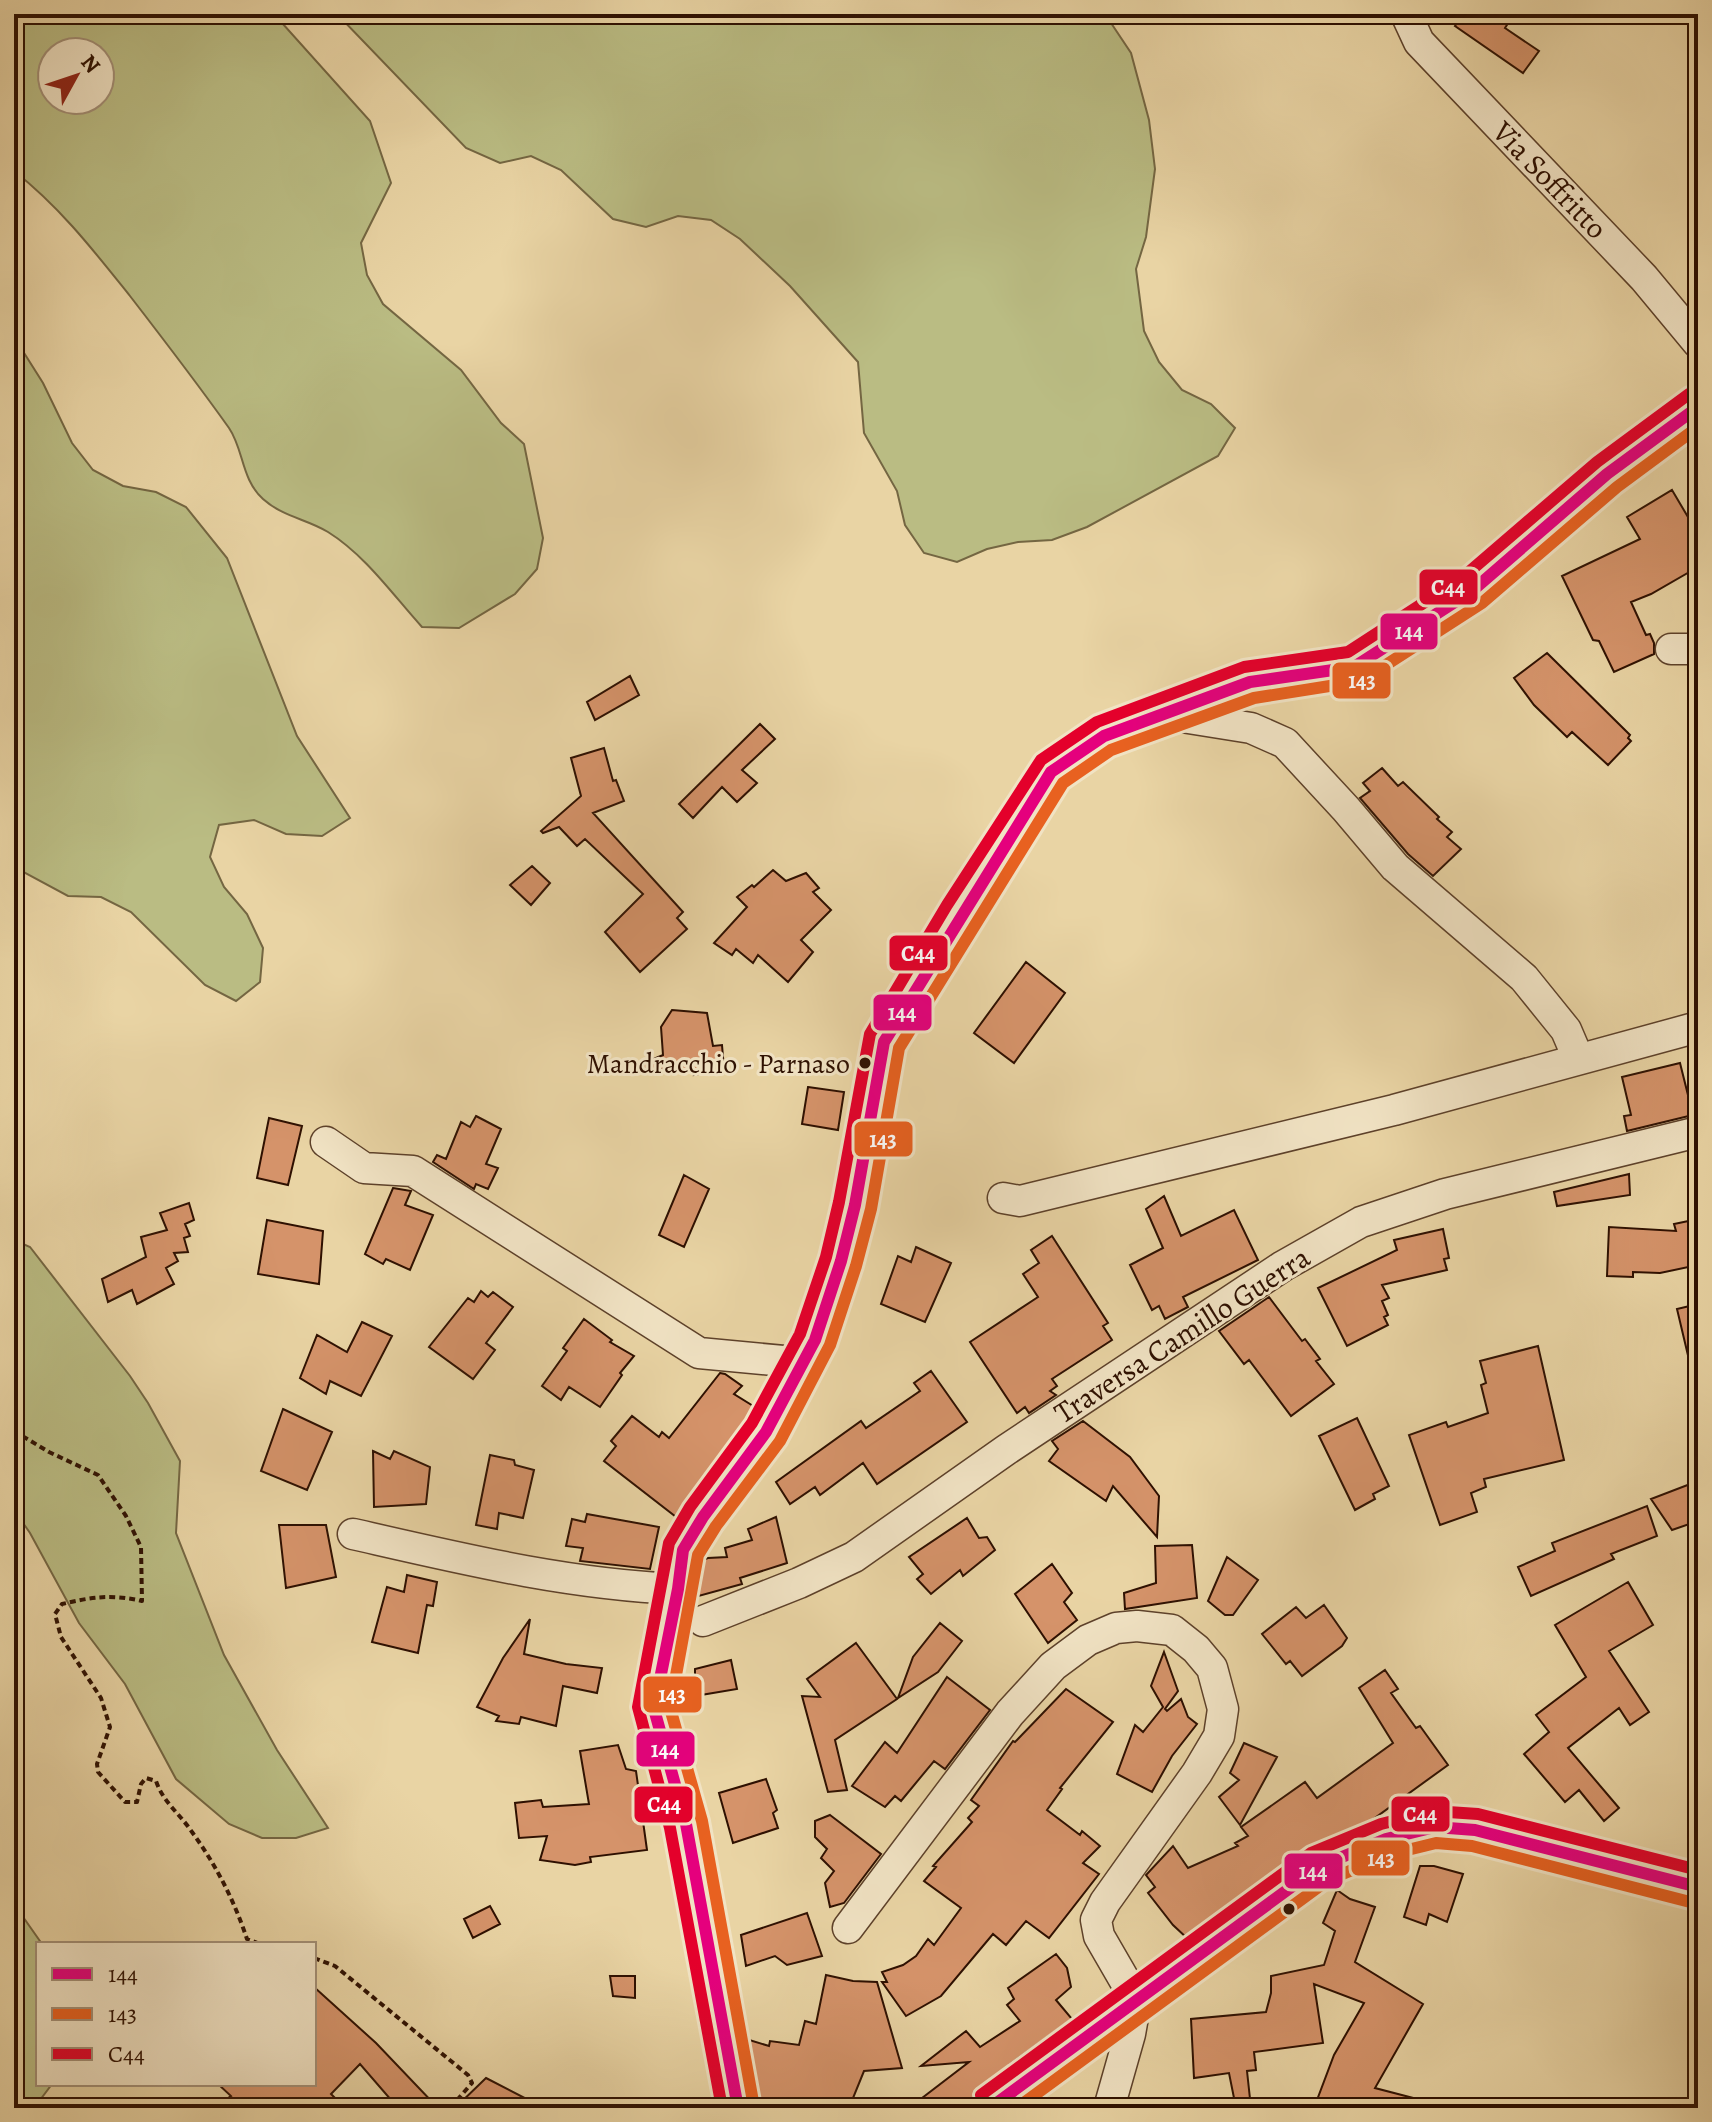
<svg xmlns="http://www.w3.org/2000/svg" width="1712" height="2122" font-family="Alegreya,serif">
  <rect width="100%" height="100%" fill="#e9d4a4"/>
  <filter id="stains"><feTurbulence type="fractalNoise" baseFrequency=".0025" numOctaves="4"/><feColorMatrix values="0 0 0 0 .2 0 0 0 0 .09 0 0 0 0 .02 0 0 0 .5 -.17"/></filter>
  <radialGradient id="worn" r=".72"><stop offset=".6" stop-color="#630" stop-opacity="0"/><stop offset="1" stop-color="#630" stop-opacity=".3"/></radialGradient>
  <path fill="#babc83" stroke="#746642" stroke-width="2" fill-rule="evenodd" d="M14 14H274L370 121 391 183 361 243 367 275 383 304 461 370 501 423 524 444 543 538 537 569 515 594 459 628 422 627C393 595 365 555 328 532 307 519 283 517 263 499 241 479 244 450 229 428 197 383 164 340 130 296 94 251 60 207 14 171ZM52 52H100V100H52Z
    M337 14H1105L1131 53 1149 120 1155 169 1146 237 1136 269 1144 331 1159 362 1182 390 1211 404 1235 428 1218 456 1087 527 1052 540 1018 542 987 549 957 562 924 553 905 525 897 491 864 433 858 362 790 286 740 239 711 220 678 216 646 227 613 219 561 170 531 156 500 163 466 148Z
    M14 337 43 383 72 443 93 470 123 486 156 492 186 507 227 558 297 736 350 818 322 836 286 834 254 820 219 825 210 857 224 887 247 914 263 948 260 982 236 1001 205 985 131 912 101 897 68 896 14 867Z
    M14 1240 30 1247 130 1376 148 1403 180 1461 176 1533 224 1655 277 1750 328 1828 296 1838H262L229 1824 176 1779 125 1684 79 1623 30 1533 14 1510Z
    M14 1904 42 1944H38V2084H52L34 2108H14Z"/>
  <path fill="#d5936a" stroke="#2e1001" stroke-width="2" d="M1464 14H1514L1505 28 1539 51 1523 73 1455 26Z
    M1672 490 1698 534V567L1651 594 1631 602 1646 635 1650 634 1654 643V654L1614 672 1599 641 1593 640 1562 576 1640 539 1627 517Z
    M1547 653 1630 735 1628 738 1631 741 1608 765 1572 732 1567 737 1534 705 1514 678Z
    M630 676 639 695 595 720 587 702Z
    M760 724 775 739 742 770 757 783 737 802 722 787 693 818 679 804Z
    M604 748 613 781 616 780 624 801 593 813 683 912 677 918 687 929 640 972 605 932 643 894 585 839 577 846 559 827 543 833 541 831 581 796 571 758Z
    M1382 768 1398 786 1403 782 1439 817 1437 819 1452 832 1447 837 1461 849 1433 876 1408 854 1360 798 1370 791 1363 783Z
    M532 866 550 883 531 905 510 885Z
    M773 870 786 881 806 873 819 888 813 892 831 910 801 940 813 952 788 982 758 955 753 963 736 949 732 955 714 943 747 907 737 897 752 885 754 887Z
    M1026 962 1065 993 1014 1063 974 1033Z
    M672 1010 707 1013 713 1046 722 1045 724 1069 694 1075 695 1070 630 1069 663 1055 661 1027Z
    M1680 1063 1688 1095 1693 1094 1697 1114 1627 1131 1624 1116 1631 1115 1622 1077Z
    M808 1087 844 1092 838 1130 802 1124Z
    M476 1116 501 1129 486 1164 498 1168 488 1189 476 1184 474 1189 433 1162 437 1155 446 1159 461 1122 470 1127Z
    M269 1118 302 1126 288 1185 257 1178Z
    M1629 1174 1630 1195 1557 1206 1554 1192Z
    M684 1175 709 1189 684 1247 659 1235Z
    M393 1188 411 1191 405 1205 433 1215 410 1270 386 1259 383 1264 365 1254Z
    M1164 1196 1181 1236 1234 1210 1258 1260 1183 1297 1188 1307 1165 1319 1159 1306 1152 1310 1130 1265 1163 1248 1146 1209Z
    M189 1203 194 1220 185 1224 190 1236 184 1238 188 1252 174 1253 178 1261 166 1268 174 1284 137 1304 132 1290 108 1302 102 1279 146 1257 141 1237 167 1230 160 1213Z
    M1698 1219V1265L1660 1273 1633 1272V1277L1607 1276 1609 1227 1676 1231 1674 1224Z
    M267 1220 323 1231 319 1284 258 1274Z
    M1443 1229 1449 1258 1444 1259 1447 1270 1382 1285 1389 1298 1382 1301 1388 1315 1384 1317 1388 1325 1347 1346 1318 1288 1397 1250 1394 1240Z
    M1052 1236 1108 1323 1103 1326 1112 1340 1052 1379 1057 1386 1050 1391 1056 1395 1029 1413 1025 1407 1017 1413 970 1342 1038 1297 1023 1274 1039 1263 1031 1250Z
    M916 1247 951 1263 925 1322 881 1304 898 1256 911 1262Z
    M481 1291 488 1297 493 1292 513 1307 486 1343 495 1350 473 1379 429 1347 468 1298 474 1302Z
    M1269 1297 1302 1341 1305 1339 1320 1359 1316 1361 1334 1384 1291 1416 1249 1360 1244 1364 1219 1331Z
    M1698 1304V1363L1690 1364 1677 1309Z
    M584 1319 612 1340 610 1342 634 1356 620 1373 622 1375 600 1407 569 1387 561 1400 542 1386 567 1351 563 1348Z
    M362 1322 392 1336 361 1396 330 1381 326 1394 300 1378 317 1335 347 1352Z
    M1538 1346 1564 1460 1484 1479 1486 1487 1471 1493 1477 1512 1440 1525 1409 1435 1446 1422 1448 1427 1488 1413 1481 1385 1486 1383 1480 1361Z
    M931 1371 967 1422 877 1484 863 1463 820 1495 815 1487 790 1504 776 1482 861 1421 866 1428 920 1391 914 1383Z
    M720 1373 725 1374 742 1386 734 1394 758 1409 726 1456 721 1453 680 1520 604 1461 616 1446 611 1441 632 1416 659 1437 662 1432 669 1438Z
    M283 1409 332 1432 307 1490 261 1471Z
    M1357 1418 1389 1486 1373 1494 1375 1499 1355 1510 1319 1436Z
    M1083 1421 1130 1457 1159 1496 1157 1537 1113 1486 1106 1501 1049 1461 1058 1449 1052 1441Z
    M373 1451 390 1459 394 1451 430 1467 426 1504 374 1507Z
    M490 1455 514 1460 515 1465 534 1470 523 1518 499 1513 497 1529 476 1525Z
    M1698 1481V1521L1672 1530 1651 1499Z
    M1647 1506 1657 1536 1616 1552 1611 1554 1614 1559 1531 1596 1518 1567 1555 1551 1552 1543Z
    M587 1514 659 1527 650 1569 580 1561 583 1548 566 1546 572 1519 585 1522Z
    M776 1517 787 1563 740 1578 742 1584 695 1597 699 1563 708 1558 727 1557 725 1548 752 1540 748 1529Z
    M967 1518 979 1538 987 1537 995 1550 963 1576 960 1570 931 1594 917 1579 923 1574 909 1557Z
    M279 1525H326L336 1577 286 1588Z
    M1192 1545 1197 1598 1125 1609 1124 1593 1156 1583 1155 1546Z
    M1227 1557 1258 1580 1233 1615H1225L1208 1601Z
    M1052 1564 1072 1593 1064 1602 1077 1620 1048 1643 1015 1594Z
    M407 1575 437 1582 433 1606 427 1605 418 1653 372 1642 387 1587 404 1592Z
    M1628 1582 1653 1625 1609 1651 1649 1712 1630 1725 1619 1708 1568 1748 1619 1808 1604 1821 1579 1790 1565 1802 1524 1754 1549 1732 1536 1715 1586 1677 1555 1625Z
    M1324 1605 1347 1638 1342 1646 1302 1676 1290 1661 1286 1664 1262 1634 1296 1607 1306 1618Z
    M530 1619 524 1654 566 1664 602 1668 597 1693 563 1686 556 1726 521 1717 519 1724 496 1721 499 1716 477 1707 503 1658Z
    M940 1623 962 1641 938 1672 898 1698 913 1657Z
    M856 1643 897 1699 835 1740 847 1790 828 1792 802 1696 820 1697 807 1679Z
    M1164 1652 1178 1691 1165 1709 1167 1711 1181 1699 1188 1717 1197 1724 1172 1756 1152 1792 1117 1774 1135 1725 1143 1732 1163 1707 1151 1686Z
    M731 1660 737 1689 695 1696V1669Z
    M1385 1670 1398 1689 1391 1693 1416 1728 1420 1726 1448 1765 1354 1833 1309 1851 1189 1940 1173 1925 1148 1893 1155 1887 1146 1875 1173 1846 1188 1868 1238 1846 1235 1843 1248 1836 1241 1827 1305 1782 1317 1798 1393 1743 1359 1688Z
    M947 1677 990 1710 945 1769 934 1761 901 1801 895 1796 885 1807 852 1786 885 1742 897 1753Z
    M1066 1689 1113 1722 1060 1788 1062 1789 1047 1810 1080 1835 1082 1831 1100 1846 1083 1863 1099 1874 1049 1938 1026 1921 1006 1945 993 1934 941 1996 906 2016 882 1982H887L882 1972 903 1965 916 1956 928 1939 934 1945 961 1908 924 1881 936 1867 933 1866 972 1822 968 1818 979 1806 971 1800 1013 1741 1015 1742Z
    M1244 1743 1277 1757 1240 1825 1219 1797 1239 1780 1230 1773Z
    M618 1745 626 1769 636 1771 647 1850 590 1857 591 1862 575 1865 540 1860 547 1836 519 1838 515 1803 541 1800 543 1807 589 1804 580 1751Z
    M766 1779 777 1810 773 1813 778 1828 733 1843 719 1793Z
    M830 1815 881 1854 844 1903 830 1907 825 1883 834 1871 821 1858 827 1849 815 1837V1821Z
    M1420 1866H1434L1463 1874 1447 1922 1429 1914 1426 1925 1404 1917Z
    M1337 1890 1350 1899 1375 1907 1355 1962 1423 2004 1375 2088 1425 2101V2108H1314L1334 2055 1364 2003 1314 1984 1323 2043 1254 2052 1256 2070 1247 2071 1251 2108H1236L1229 2073 1194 2078 1191 2019 1266 2012 1271 1993V1976L1324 1965 1335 1931 1323 1923Z
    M490 1906 500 1924 473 1938 464 1919Z
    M807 1913 822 1956 787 1965 775 1956 746 1966 741 1935Z
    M1056 1954 1067 1968 1071 1987 1056 2000 1072 2019 1010 2064 1014 2068 979 2093 967 2108H909L969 2062 921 2066 966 2031 980 2047 1020 2021 1007 2005 1014 1999 1008 1988Z
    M826 1975 853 1981 877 1982 902 2068 864 2071 849 2108H756L754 2088 744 2043 746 2039 769 2046 770 2041 799 2045 805 2021 816 2024Z
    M610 1976H635V1998L613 1996Z
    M314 1987 376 2043 438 2108H398L360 2064 331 2094 345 2108H213L231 2096 218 2084H314Z
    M486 2078 544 2108H455Z"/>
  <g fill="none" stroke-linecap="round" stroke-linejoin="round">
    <defs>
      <path id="minor" d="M1406 14 1419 42 1644 278 1698 343
        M1671 649H1698
        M1165 717H1182L1251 728 1285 743 1346 809 1395 867 1524 978 1566 1030 1578 1058
        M326 1142 364 1168 413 1171 699 1353 805 1363
        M1003 1198 1020 1201 1394 1110 1698 1027
        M353 1534C463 1559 565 1584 678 1589
        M703 1621 799 1583 854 1557 1006 1450 1283 1266 1361 1222 1445 1194 1698 1132
        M848 1928 1010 1713 1053 1666 1088 1640 1116 1628 1137 1626 1172 1630 1196 1649 1212 1668 1223 1709 1219 1736 1197 1773 1105 1902 1096 1920 1099 1936 1136 2000 1130 2034 1109 2108
        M738 2108 737 2092 724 2038 709 1939 686 1824 654 1709 678 1589 683 1550 703 1517 766 1432 815 1340 841 1261 855 1205 884 1042 961 914 1051 772 1104 736 1250 682 1354 667 1472 591 1607 474 1698 407
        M990 2108 1320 1866 1386 1839 1435 1827 1475 1830 1698 1887"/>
    </defs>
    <use href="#minor" stroke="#5d412a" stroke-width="33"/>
    <path stroke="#2e1001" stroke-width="4" stroke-dasharray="6 4" stroke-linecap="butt" d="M14 1431 49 1452 98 1475 126 1516 141 1547 142 1601C111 1594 92 1597 62 1604L55 1614 61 1637 101 1698 110 1727 97 1764 98 1772 125 1802H137L141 1784 146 1778 156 1781C163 1802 180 1814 192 1832 216 1865 234 1900 247 1939L260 1944
      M314 1958 335 1966 468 2075 472 2083 450 2108"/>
    <use href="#minor" stroke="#f1e3c4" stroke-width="30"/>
    <defs>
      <path id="bus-1" d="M738 2108 686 1824 654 1709 678 1589 683 1550 703 1517 766 1432 815 1340 841 1261 855 1205 884 1042 1051 772 1104 736 1250 682 1354 667 1472 591 1607 474 1698 407
        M990 2108 1320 1866 1386 1839 1435 1827 1475 1830 1698 1887"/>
      <path id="bus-2" d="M754 2107 702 1821 670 1708 698 1555 716 1526 780 1441 830 1345 856 1266 871 1209 899 1048 1063 783 1111 750 1254 698 1361 681 1482 603 1617 487 1698 427
        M1017 2108 1328 1880 1391 1854 1436 1843 1472 1846 1694 1903"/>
      <path id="bus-3" d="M981 2095 1311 1853 1381 1824 1433 1811 1478 1814 1698 1870
        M722 2108 670 1828 638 1707 669 1543 690 1507 752 1423 800 1334 826 1257 839 1202 870 1034 947 905 1041 760 1097 722 1244 667 1348 652 1462 578 1597 462 1689 394"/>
    </defs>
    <use href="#bus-1" stroke="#f1e3c4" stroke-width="18"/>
    <use href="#bus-2" stroke="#f1e3c4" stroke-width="18"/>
    <use href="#bus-3" stroke="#f1e3c4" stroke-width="18"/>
    <use href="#bus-1" stroke="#e5007d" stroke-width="12"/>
    <use href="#bus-2" stroke="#e86120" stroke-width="12"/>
    <use href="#bus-3" stroke="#e4002b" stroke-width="12"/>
  </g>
  <g fill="#2e1001" stroke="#f1e3c4" stroke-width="3">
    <circle cx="865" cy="1063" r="7"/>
    <circle cx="1289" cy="1909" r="7"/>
  </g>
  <g text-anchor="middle" stroke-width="6" stroke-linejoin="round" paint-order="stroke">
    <g font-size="28" fill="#2e1001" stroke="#f1e3c4" text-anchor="end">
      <text x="850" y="1073">Mandracchio - Parnaso</text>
    </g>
    <g font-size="30" fill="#2e1001" stroke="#f1e3c4">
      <text transform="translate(1550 180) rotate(46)" y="10">Via Soffritto</text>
      <text transform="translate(1182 1335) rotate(-33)" y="10">Traversa Camillo Guerra</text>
    </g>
  </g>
  <g stroke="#f1e3c4" stroke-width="3">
    <rect x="1418" y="568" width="61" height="38" rx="8" fill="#e4002b"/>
    <rect x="1379" y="612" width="60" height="39" rx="8" fill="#e5007d"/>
    <rect x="1331" y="661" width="61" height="39" rx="8" fill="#e86120"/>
    <rect x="888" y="934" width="61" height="38" rx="8" fill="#e4002b"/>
    <rect x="872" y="993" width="61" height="39" rx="8" fill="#e5007d"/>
    <rect x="853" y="1120" width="61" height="38" rx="8" fill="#e86120"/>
    <rect x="642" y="1675" width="61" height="39" rx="8" fill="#e86120"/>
    <rect x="635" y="1730" width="61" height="38" rx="8" fill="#e5007d"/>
    <rect x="633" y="1785" width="61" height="39" rx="8" fill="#e4002b"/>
    <rect x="1390" y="1795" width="61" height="38" rx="8" fill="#e4002b"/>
    <rect x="1350" y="1839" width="61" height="38" rx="8" fill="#e86120"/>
    <rect x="1283" y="1852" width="61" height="38" rx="8" fill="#e5007d"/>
  </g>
  <g font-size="22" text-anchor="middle" font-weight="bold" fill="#fff">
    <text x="1448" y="595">C44</text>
    <text x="1409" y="639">144</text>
    <text x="1362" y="688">143</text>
    <text x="918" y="961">C44</text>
    <text x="902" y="1020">144</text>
    <text x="883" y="1147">143</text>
    <text x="672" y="1702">143</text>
    <text x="665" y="1757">144</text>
    <text x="664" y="1812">C44</text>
    <text x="1420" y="1822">C44</text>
    <text x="1381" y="1866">143</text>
    <text x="1313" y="1879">144</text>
  </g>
  <rect width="1712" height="2122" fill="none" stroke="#e9d4a4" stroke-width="48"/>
  <rect x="16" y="16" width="1680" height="2090" fill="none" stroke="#2e1001" stroke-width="4"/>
  <rect x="24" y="24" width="1664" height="2074" fill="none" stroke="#2e1001" stroke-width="2"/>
  <rect x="36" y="1942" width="280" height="144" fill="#f1e3c4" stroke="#a38f76" stroke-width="2"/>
  <rect x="52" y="1968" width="40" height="12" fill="#e5007d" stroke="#a38f76" stroke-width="2"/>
  <text x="108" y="1982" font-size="24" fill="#2e1001">144</text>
  <rect x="52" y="2008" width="40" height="12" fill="#e86120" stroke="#a38f76" stroke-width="2"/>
  <text x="108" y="2022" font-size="24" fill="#2e1001">143</text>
  <rect x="52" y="2048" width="40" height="12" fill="#e4002b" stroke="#a38f76" stroke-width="2"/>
  <text x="108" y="2062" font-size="24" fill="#2e1001">C44</text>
  <g transform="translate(76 76) rotate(50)"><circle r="38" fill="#f1e3c4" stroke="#a38f76" stroke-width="2"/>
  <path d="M0-6L14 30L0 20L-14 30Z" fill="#8f2418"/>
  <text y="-12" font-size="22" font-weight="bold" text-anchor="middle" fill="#2e1001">N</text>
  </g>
  <rect width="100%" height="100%" filter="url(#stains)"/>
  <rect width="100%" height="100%" fill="url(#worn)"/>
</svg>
